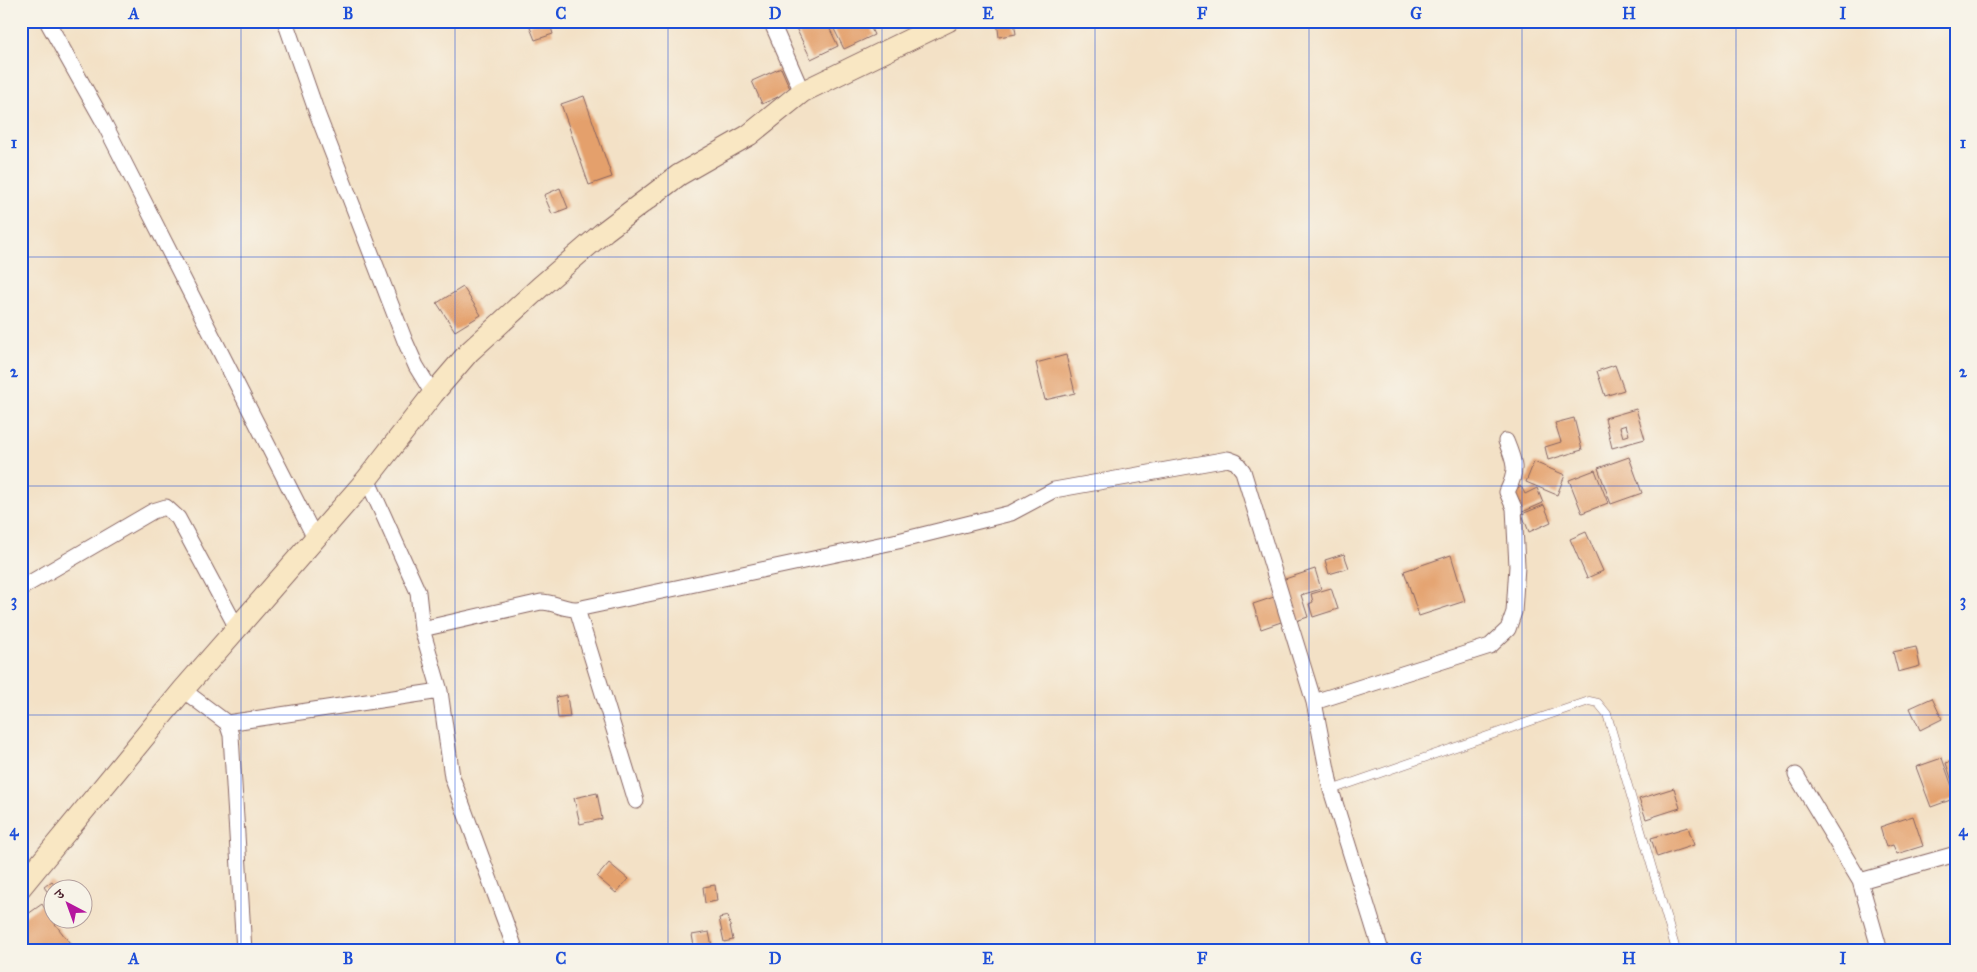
<svg xmlns="http://www.w3.org/2000/svg" width="1977" height="972" font-family="'IM FELL Great Primer','Noto Serif Devanagari',serif">
  <rect width="100%" height="100%" fill="#f7f3e8"/>
  <filter id="ink" filterUnits="userSpaceOnUse"><feTurbulence type="fractalNoise" baseFrequency=".02" numOctaves="2"/><feDisplacementMap in="SourceGraphic" scale="10" xChannelSelector="R" yChannelSelector="G"/><feConvolveMatrix kernelMatrix="1 2 1 2 8 2 1 2 1" color-interpolation-filters="sRGB"/></filter>
  <filter id="wash" filterUnits="userSpaceOnUse"><feTurbulence type="fractalNoise" baseFrequency=".0096" numOctaves="4" result="noise"/><feDisplacementMap in="SourceGraphic" scale="20" xChannelSelector="R" yChannelSelector="G"/><feGaussianBlur stdDeviation="1.12" result="paint"/><feColorMatrix in="noise" values="0 0 0 0 0 0 0 0 0 0 0 0 0 0 0 0 0 1.4 0 .05"/><feComposite in="paint" operator="in"/></filter>
  <g filter="url(#wash)">
    <rect width="100%" height="100%" fill="#f3e1c6"/>
    <g id="blocks">
      <path fill="#e4a06c" fill-rule="evenodd" d="M539 21H549L553 34 535 40 529 25Z
        M805 21H826L838 46 811 59 795 26Z
        M830 21H868L874 35 844 49Z
        M997 21H1014L1016 34 999 37Z
        M781 68 791 91 762 104 752 81Z
        M584 96 612 177 589 185 561 104Z
        M560 188 568 208 552 214 544 195Z
        M463 287 481 315 455 331 437 303Z
        M1066 355 1075 393 1045 400 1036 363Z
        M1615 365 1624 390 1605 396 1597 371Z
        M1636 409 1645 439 1612 448 1605 418ZM1626 425 1629 435 1623 437 1620 427Z
        M1574 418 1582 450 1548 460 1545 447 1561 442 1555 423Z
        M1629 457 1642 493 1611 504 1598 468Z
        M1534 462 1565 475 1557 495 1526 482Z
        M1595 470 1608 503 1582 513 1569 480Z
        M1521 486 1525 494 1537 488 1543 503 1520 513 1511 491Z
        M1544 505 1551 522 1529 532 1522 514Z
        M1586 532 1603 571 1587 578 1570 539Z
        M1344 554 1349 568 1329 574 1325 560Z
        M1451 555 1465 601 1419 616 1404 571Z
        M1315 569 1321 589 1301 595 1308 617 1296 621 1282 580Z
        M1331 588 1338 609 1313 617 1309 604 1313 602 1311 594Z
        M1277 596 1284 621 1261 629 1253 604Z
        M1916 647 1920 666 1898 672 1893 652Z
        M567 695 570 717 558 718 556 697Z
        M1932 698 1942 719 1920 730 1910 708Z
        M1942 758 1956 798 1931 807 1916 767Z
        M1956 760V790H1955L1946 763Z
        M1674 788 1680 808 1646 819 1639 799Z
        M597 793 602 819 580 824 574 798Z
        M1913 816 1923 846 1897 854 1893 845 1886 847 1880 827Z
        M1688 827 1694 845 1657 857 1651 838Z
        M609 863 628 879 616 893 597 877Z
        M52 881 59 890H52V898L44 887Z
        M715 885 717 901 705 903 703 887Z
        M42 904 52 920 76 951H32L21 936V919Z
        M728 916 733 940 724 942 719 918Z
        M709 932 713 951H695L692 935Z"/>
    </g>
  </g>
  <g filter="url(#ink)">
    <use href="#blocks" fill-opacity="0" stroke="#856361" stroke-width="1"/>
    <g fill="none" stroke-linecap="round" stroke-linejoin="round">
      <defs>
        <path id="lane" d="M1331 790 1589 701 1598 703 1607 714 1676 950"/>
        <path id="street" d="M47 21 102 119 315 538
          M285 21 317 113 405 341 416 366 433 394
          M771 21 802 92
          M367 479 418 592 422 629 440 691 452 777 516 951
          M21 588 153 511 166 507 178 518 237 628
          M577 609 636 801
          M422 629 541 602C554 602 565 610 577 609L898 541 1011 513 1054 490 1228 459 1236 462 1243 471 1314 702 1331 790 1381 951
          M183 690 227 723 231 735 244 951
          M1314 702 1490 646 1508 629 1514 612 1517 566 1514 508 1507 492C1518 470 1515 463 1506 441
          M227 723 440 691
          M1796 775 1860 881 1880 951
          M1860 881 1956 854"/>
        <path id="secondary" d="M21 887 183 690 367 479 433 394 469 352 540 287 605 231 679 175 749 135 802 92 948 21"/>
      </defs>
      <use href="#lane" stroke="#856361" stroke-width="9"/>
      <use href="#street" stroke="#856361" stroke-width="17"/>
      <use href="#secondary" stroke="#856361" stroke-width="23"/>
      <use href="#lane" stroke="#fff" stroke-width="8"/>
      <use href="#street" stroke="#fff" stroke-width="15"/>
      <use href="#secondary" stroke="#f9e7c3" stroke-width="21"/>
    </g>
  </g>
  <path fill="none" stroke="#1d4ed8" stroke-width="1" stroke-opacity="0.55" d="M241 21V951M455 21V951M668 21V951M882 21V951M1095 21V951M1309 21V951M1522 21V951M1736 21V951M21 257H1956M21 486H1956M21 715H1956"/>
  <rect width="1977" height="972" fill="none" stroke="#f7f3e8" stroke-width="55"/>
  <g transform="translate(68 904) rotate(319)"><circle r="24" fill="#f7f3e8" stroke="#b29e9c"/>
  <path d="M0-4L9 19L0 12L-9 19Z" fill="#b5179e"/>
  <text y="-8" font-size="14" font-weight="bold" text-anchor="middle" fill="#4a1f2b">उ</text>
  </g>
  <rect x="28" y="28" width="1922" height="916" fill="none" stroke="#1d4ed8" stroke-width="2"/>
  <g font-size="16" text-anchor="middle" font-weight="bold" fill="#1d4ed8">
    <text x="134" y="19">A</text>
    <text x="348" y="19">B</text>
    <text x="561" y="19">C</text>
    <text x="775" y="19">D</text>
    <text x="988" y="19">E</text>
    <text x="1202" y="19">F</text>
    <text x="1416" y="19">G</text>
    <text x="1629" y="19">H</text>
    <text x="1843" y="19">I</text>
    <text x="14" y="148">1</text>
    <text x="1963" y="148">1</text>
    <text x="14" y="377">2</text>
    <text x="1963" y="377">2</text>
    <text x="14" y="606">3</text>
    <text x="1963" y="606">3</text>
    <text x="14" y="836">4</text>
    <text x="1963" y="836">4</text>
    <text x="134" y="964">A</text>
    <text x="348" y="964">B</text>
    <text x="561" y="964">C</text>
    <text x="775" y="964">D</text>
    <text x="988" y="964">E</text>
    <text x="1202" y="964">F</text>
    <text x="1416" y="964">G</text>
    <text x="1629" y="964">H</text>
    <text x="1843" y="964">I</text>
  </g>
</svg>
